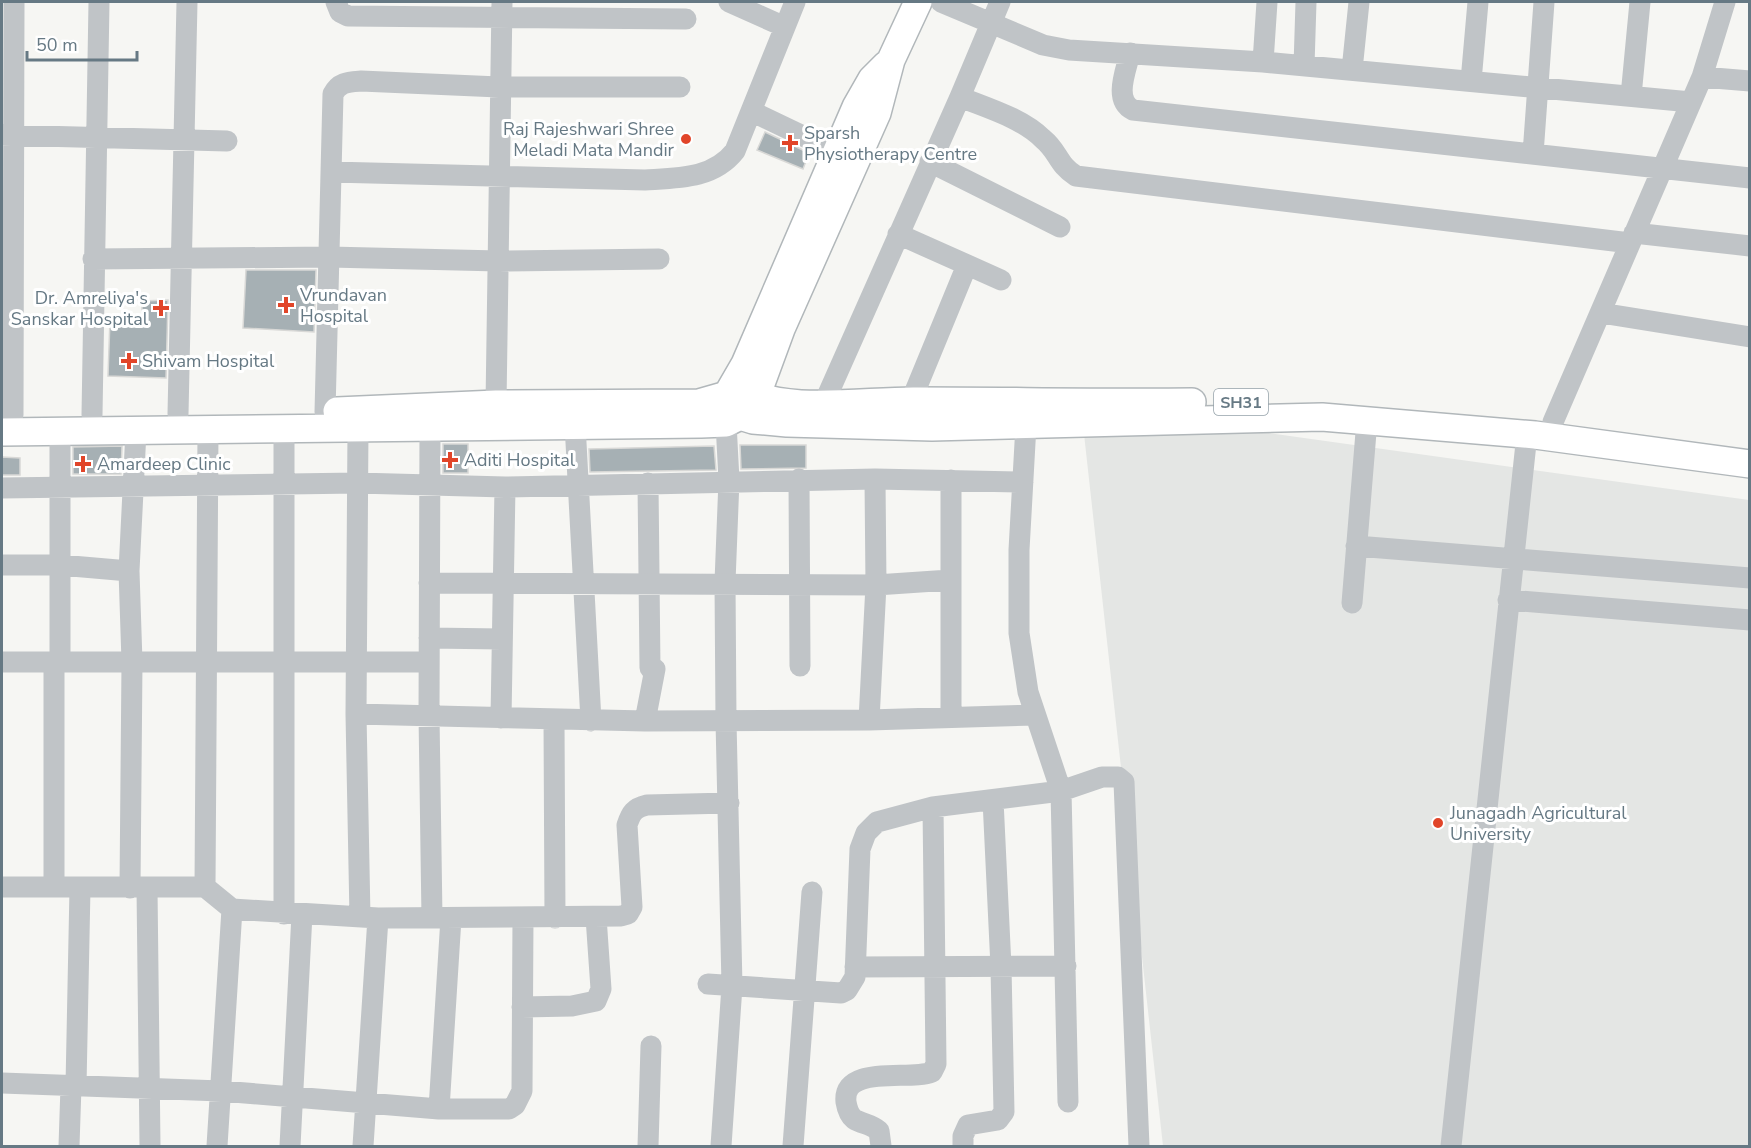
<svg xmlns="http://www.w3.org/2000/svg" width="1751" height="1148" font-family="'Nunito Sans',sans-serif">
  <rect width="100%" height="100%" fill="#f6f6f3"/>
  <path fill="#e4e6e4" d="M1081 407 1749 500V1146H1163Z"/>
  <path fill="#a6b0b4" stroke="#d8d8d6" stroke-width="1.5" d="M765 132 809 153 803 169 757 150Z
    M246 270H316L314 332 243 328Z
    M168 300 166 378 108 376 110 319 142 320V301Z
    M443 444H468V473H443Z
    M740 445H806V468L741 469Z
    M122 446 121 474H73V447Z
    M714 446 716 470 590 472 589 449Z
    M2 457 20 458V475H2Z"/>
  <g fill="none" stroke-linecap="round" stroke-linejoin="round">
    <defs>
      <path id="major" d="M741 389C786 415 865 400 917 401 1008 401 1100 403 1192 402
        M731 409 740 416 753 420 787 423 932 427 1322 417 1535 435 1750 464
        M337 411 496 404 699 403 727 395 745 364 856 107 872 79 886 65
        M2 432 701 424 726 423 740 416 756 397 781 329 877 113 891 60 918 2"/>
    </defs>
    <use href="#major" stroke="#b1b7ba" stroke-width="30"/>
    <path stroke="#c0c4c7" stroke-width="21" d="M336 2 340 12 348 16 686 19
      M729 2 785 27
      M941 2 1043 45 1069 50 1263 62 1691 102
      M1130 53C1126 71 1113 100 1133 110L1750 178
      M1263 62 1267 2
      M1304 66 1306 2
      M1352 70 1359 2
      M1702 77 1750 81
      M1471 81 1478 2
      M1631 96 1640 2
      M960 97C987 108 1022 118 1043 139 1059 152 1057 164 1076 176L1630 243
      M751 111 849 158
      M2 135 227 141
      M1533 154 1544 2
      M930 162 1060 227
      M331 172 645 180C678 178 713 179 735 151L795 2
      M1634 233 1750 246
      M898 234 1001 280
      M93 259 329 257 499 261 659 259
      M1601 313 1750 337
      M911 401 967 265
      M824 403 960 97 1000 2
      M496 404 502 2
      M325 412 333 94C339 82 348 82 361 81L499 87H680
      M178 414 187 2
      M13 415 14 2
      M92 415 99 2
      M1553 422 1702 77 1725 2
      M575 424 591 721
      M1026 425 1019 550V633L1028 692 1061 791 1068 1102
      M358 428 356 714 360 917
      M430 428 429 715 432 918
      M799 479 800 666
      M951 480V717
      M648 483 650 668
      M2 488 357 483 505 487 875 479 1023 482
      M1356 546 1750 578
      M2 565H60L129 571
      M429 583 876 585 950 580
      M1508 600 1750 620
      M1352 603 1367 420
      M429 638 502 639
      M2 662H429
      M54 662V887
      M60 662V431
      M356 714 645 721 869 720 1035 715
      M501 718 505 487
      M554 720 555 918
      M869 720 876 585 875 479
      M645 721 655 669
      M2 887H205L232 909 217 1146
      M205 887 208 430
      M130 888 132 662 129 571 136 431
      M147 888 150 1146
      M232 909 378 918 621 916 628 914 632 907 627 825C631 813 634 808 647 805L729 803
      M284 914V429
      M855 967 1066 966
      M708 984 841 993 847 990 855 977 860 849 866 833 877 822 933 807 1061 791 1102 777H1118L1124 782 1139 1146
      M522 1007 572 1006 596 1001 601 989 596 917
      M2 1083 221 1091 439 1109H509L515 1105 522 1091 523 918
      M76 1086 80 888
      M439 1109 451 918
      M69 1146 71 1086
      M290 1146 302 914
      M363 1146 378 918
      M648 1146 651 1046
      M721 1146 732 986 726 721 725 582 729 480 726 423
      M793 1146 812 892
      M881 1146 879 1131C871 1124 862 1124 854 1119 849 1115 847 1108 846 1102 842 1064 910 1081 932 1072L936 1064 933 807
      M963 1146V1136L968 1125 998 1120 1004 1112 1001 967 993 800
      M1451 1146 1527 434"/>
    <use href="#major" stroke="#fff" stroke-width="27"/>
  </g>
  <g fill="#e14529" stroke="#fff" stroke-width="2">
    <circle cx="686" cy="139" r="6"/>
    <path d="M787 134h6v6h6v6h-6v6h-6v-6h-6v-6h6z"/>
    <path d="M283 296h6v6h6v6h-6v6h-6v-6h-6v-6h6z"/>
    <path d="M158 299h6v6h6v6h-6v6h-6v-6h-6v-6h6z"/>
    <path d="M126 352h6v6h6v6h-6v6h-6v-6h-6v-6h6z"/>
    <path d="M447 451h6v6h6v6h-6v6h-6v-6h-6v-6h6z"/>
    <path d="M80 455h6v6h6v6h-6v6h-6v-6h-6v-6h6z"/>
    <circle cx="1438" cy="823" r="6"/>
  </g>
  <g text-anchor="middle" stroke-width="6" stroke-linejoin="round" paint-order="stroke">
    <rect fill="#fff" stroke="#94a1a9" stroke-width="1.5" x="1214" y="389" width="54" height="26" rx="4.5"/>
    <g font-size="16" font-weight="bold" fill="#667984">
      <text x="1241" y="408">SH31</text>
    </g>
    <g font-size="18" fill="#667984" stroke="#fff" text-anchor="start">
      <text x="674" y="135" text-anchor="end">Raj Rajeshwari Shree<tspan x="674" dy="21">Meladi Mata Mandir</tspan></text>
      <text x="804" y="139">Sparsh<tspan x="804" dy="21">Physiotherapy Centre</tspan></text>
      <text x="300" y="301">Vrundavan<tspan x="300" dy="21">Hospital</tspan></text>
      <text x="148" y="304" text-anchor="end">Dr. Amreliya's<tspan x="148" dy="21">Sanskar Hospital</tspan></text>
      <text x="142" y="367">Shivam Hospital</text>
      <text x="464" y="466">Aditi Hospital</text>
      <text x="97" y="470">Amardeep Clinic</text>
      <text x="1450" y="819">Junagadh Agricultural<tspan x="1450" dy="21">University</tspan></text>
    </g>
  </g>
  <rect width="1751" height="1148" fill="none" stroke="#667984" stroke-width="6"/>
  <path d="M27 51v9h110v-9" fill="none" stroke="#667984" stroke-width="3"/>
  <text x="36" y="51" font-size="18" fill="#667984" stroke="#ffffff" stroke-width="4.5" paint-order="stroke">50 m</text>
</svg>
